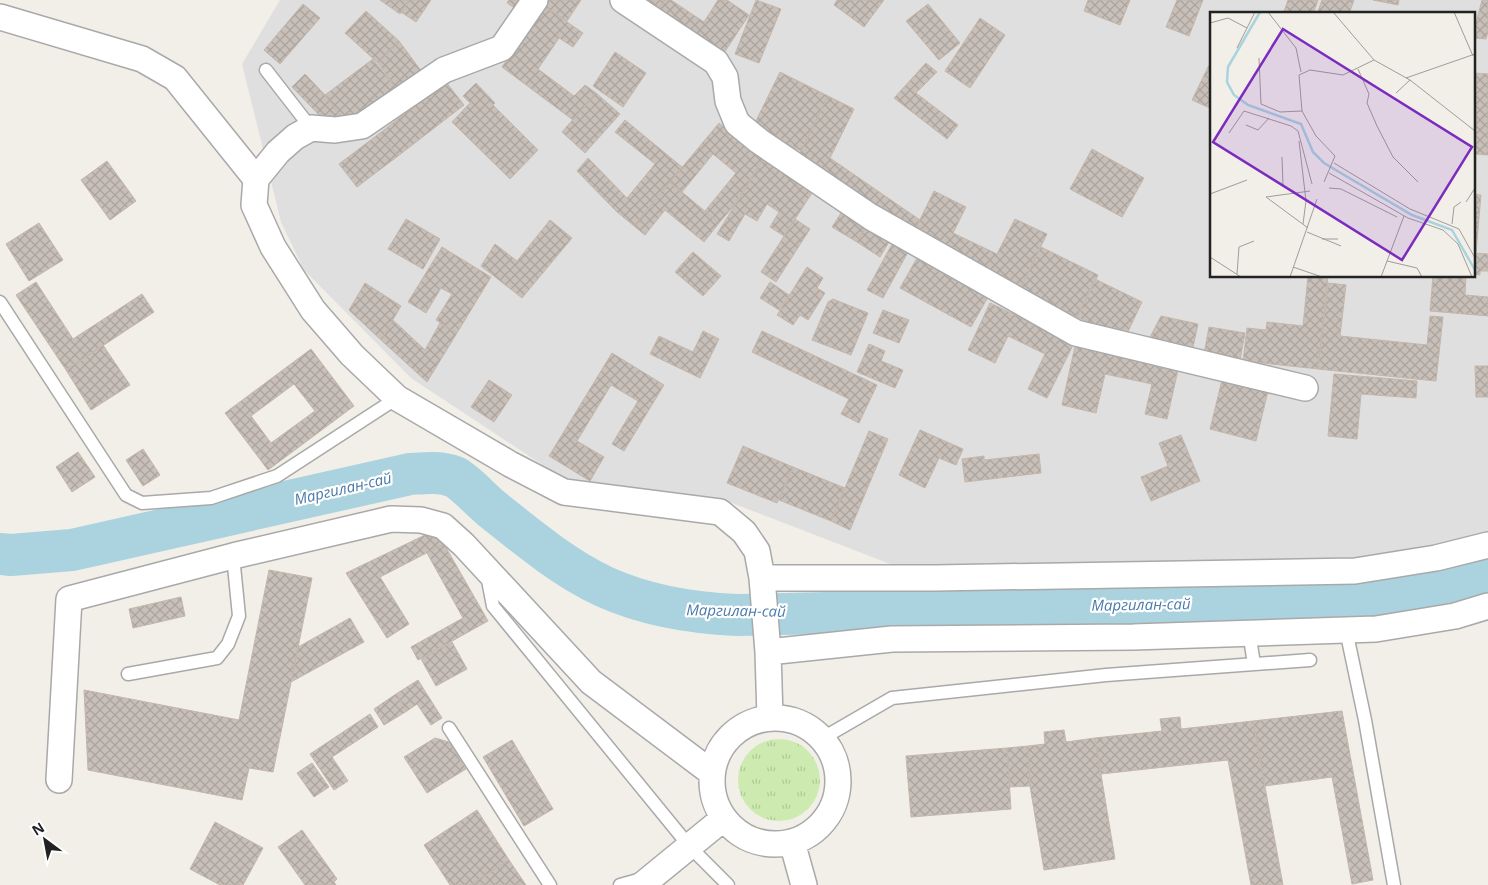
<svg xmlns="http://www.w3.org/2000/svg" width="1488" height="885" font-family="'Open Sans',sans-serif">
  <defs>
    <pattern id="grass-tufts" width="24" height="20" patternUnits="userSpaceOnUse" patternTransform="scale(1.25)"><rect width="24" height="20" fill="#cdebb0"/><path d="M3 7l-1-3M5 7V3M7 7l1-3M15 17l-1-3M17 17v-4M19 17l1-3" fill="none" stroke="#b0c997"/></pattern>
    <pattern id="building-cross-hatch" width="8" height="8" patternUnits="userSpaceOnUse" patternTransform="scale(1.25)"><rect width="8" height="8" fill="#c7bfb8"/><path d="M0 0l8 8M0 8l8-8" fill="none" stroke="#aba49e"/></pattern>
  </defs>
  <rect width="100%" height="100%" fill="#f2efe9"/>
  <path fill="#e0dfdf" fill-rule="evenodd" d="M280 0H1488V539L1415 555 911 572 719 498 573 485 411 378 304 270 281 222 242 64ZM1212 14H1474V276H1212Z"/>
  <path fill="url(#grass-tufts)" d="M738 780a41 41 0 1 1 82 0a41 41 0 1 1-82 0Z"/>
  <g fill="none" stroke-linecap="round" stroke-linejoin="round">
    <path stroke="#aad3df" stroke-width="42" d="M0 554 11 555 72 550 410 474C425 473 440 471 455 477 466 483 482 501 492 509 527 537 564 568 605 587 647 606 691 613 737 615L1309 602 1387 596 1461 580 1488 573"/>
  </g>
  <path fill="url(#building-cross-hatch)" stroke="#c4b6ab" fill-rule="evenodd" d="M380 0H409L400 14Z
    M409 0H431L416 22 401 12Z
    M509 0H526L519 11 507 3Z
    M548 0H581L567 21 544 6Z
    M630 0H665L655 16Z
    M665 0H671L704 22 718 0H727L749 15 720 59 655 16Z
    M756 0 781 9 759 63 735 54Z
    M837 0H884L864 27 834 5Z
    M1088 0H1130L1120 25 1084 11Z
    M1177 0H1203L1189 36 1166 27Z
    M1288 0H1318L1313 14H1283Z
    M1322 0H1354L1349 14H1317Z
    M1373 0H1399L1398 5Z
    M1482 0H1488V32L1486 39 1474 38V30Z
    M303 4 320 18 280 64 264 50Z
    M928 4 960 43 939 60 906 21Z
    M544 6 583 33 573 47 559 38 538 69 574 96 585 85 596 93 573 120 502 67Z
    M366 11 399 41 378 63 345 33Z
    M980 18 1005 35 970 88 945 71Z
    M399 41 425 76 398 91 378 63Z
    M615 52 646 73 623 107 593 86Z
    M373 59 398 91 363 117 343 119 325 95Z
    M926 63 937 72 916 93 958 125 947 139 894 98Z
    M1209 65 1212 66V109L1192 100Z
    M780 72 828 96 801 151 753 127Z
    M1474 73 1488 74V155L1474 154Z
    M305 74 325 95 343 119 324 120 292 87Z
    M446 82 464 105 398 156 380 133Z
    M476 83 495 103 493 105 538 150 510 179 452 122 470 103 463 96Z
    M596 93 620 114 585 153 562 132Z
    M828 96 854 109 830 158 920 220 912 236 797 159Z
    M625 120 682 167 634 226 616 211 577 171 588 158 627 198 655 164 615 132Z
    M719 123 763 159 738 201 719 223 705 211 736 173 713 154 682 192 670 182Z
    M380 133 398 156 357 187 339 164Z
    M1092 149 1144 178 1122 217 1070 189Z
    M763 159 812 193 784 236 770 227 779 212 767 204 757 221 745 214 729 241 717 234Z
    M107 161 136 201 110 220 81 180Z
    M670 182 719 223 704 242 665 210 645 235 634 226Z
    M934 191 966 207 953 233 997 254 1015 219 1047 234 1020 289 912 236Z
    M1474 194 1481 195 1476 253H1474Z
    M841 213 865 228 857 242 832 227Z
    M406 219 440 239 423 269 388 249Z
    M795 219 810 229 776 282 761 272Z
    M550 220 572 238 522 298 481 266 495 244 517 261Z
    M39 223 63 260 29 281 6 244Z
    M865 228 889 242 880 257 857 242Z
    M892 244 908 252 883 298 867 290Z
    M442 247 491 277 457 333 436 320 452 294 441 288 426 313 408 302Z
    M1041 247 1098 275 1077 317 1020 289Z
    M693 252 721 276 703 296 675 272Z
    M1474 253 1488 254V271H1480V275L1474 274Z
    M917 258 988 297 971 327 900 288Z
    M807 267 823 278 817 288 825 293 808 320 800 315 793 325 777 315Z
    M1308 276H1328L1318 369 1243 361 1247 328 1266 330 1267 322 1303 326Z
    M1433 276H1466L1465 295 1488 297V316L1430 311Z
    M1095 279 1142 302 1124 340 1077 317Z
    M36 282 73 339 142 294 154 312 66 370 16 295Z
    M770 282 789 295 779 310 760 298Z
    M365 283 401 306 381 340 349 310Z
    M1328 283 1346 285 1340 336 1427 345 1430 316 1443 317 1436 381 1318 369Z
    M833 299 868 313 851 355 812 340 828 302Z
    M990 303 1074 343 1047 398 1028 389 1045 354 1008 336 995 363 968 350Z
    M883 310 909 320 899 343 873 333Z
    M1161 316 1198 324 1192 352 1147 343Z
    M393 320 425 350 440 323 457 333 427 382 381 340Z
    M1209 327 1245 333 1240 360 1204 354Z
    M703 331 719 339 700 378 650 354 659 336 693 352Z
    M762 331 877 385 859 423 841 414 849 399 752 352Z
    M869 344 885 351 881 361 903 370 895 388 857 372Z
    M103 345 130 385 91 410 66 370Z
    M1075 346 1178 370 1167 419 1145 414 1152 384 1105 374 1096 413 1062 405Z
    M311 349 354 406 268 470 225 413ZM294 384 315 411 271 443 251 416Z
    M612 353 664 385 624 451 612 444 638 401 611 385 577 441 604 457 590 481 549 456Z
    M1475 366H1488V397H1476Z
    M1334 374 1417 381 1416 398 1361 394 1357 439 1328 436Z
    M489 380 512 395 494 422 471 407Z
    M1222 380 1268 391 1256 441 1210 429Z
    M920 430 963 449 956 465 939 458 925 488 899 475Z
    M869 431 888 439 850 530 831 521Z
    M1181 435 1200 481 1151 501 1141 477 1168 466 1159 443Z
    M743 446 793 467 777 503 727 483Z
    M143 449 160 475 143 486 126 460Z
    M78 452 95 477 72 492 56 467Z
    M1039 454 1041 473 965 482 962 459 984 456V460Z
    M793 467 845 488 831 521 779 500Z
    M425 535 441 540 444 544 380 577 409 624 387 638 346 573Z
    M444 544 488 621 418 660 411 647 463 618 427 553Z
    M269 570 312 578 273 772 249 768 242 800 88 770 84 690 239 720Z
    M181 597 185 616 133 628 129 609Z
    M350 618 364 642 291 682 298 647Z
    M452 642 467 669 436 686 421 659Z
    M418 680 442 718 431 725 417 704 407 711 396 694Z
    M396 694 407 711 384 725 374 709Z
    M1342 711 1373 880 1352 884 1332 777 1265 786 1253 721Z
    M370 714 378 727 332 757 348 781 334 790 310 754Z
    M1180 717 1181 729 1253 721 1283 885H1251L1228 760 1101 774 1095 738 1162 731 1160 719Z
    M1064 730 1066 742 1095 738 1115 859 1044 870 1030 786 1028 746 1045 744 1044 732Z
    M435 738 449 742 466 769 427 793 404 757Z
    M512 740 553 809 524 826 483 757Z
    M1028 746 1030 786 1010 787 1007 748Z
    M1007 748 1011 809 911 817 906 756Z
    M312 763 329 787 314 797 297 773Z
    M477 810 509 860 470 885H450L424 845Z
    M215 822 263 848 243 885H220L190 869Z
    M302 830 337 879 334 882 336 885H305L278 847Z
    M509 860 526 885H470Z"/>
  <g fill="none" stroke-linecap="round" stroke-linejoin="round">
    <defs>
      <path id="lane" d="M266 70 311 128
        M0 302 126 495 142 503 211 498 277 476 397 398
        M487 575 493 606 690 847 728 885
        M1346 630 1365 720 1394 885
        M1249 632 1254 664
        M128 674 217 658 228 644 239 616 233 556
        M449 728 550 885
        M823 738 892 698 1106 675 1310 660
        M620 885 645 878"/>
      <path id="street" d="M535 0 502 48 444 70 362 126 335 130 311 128 295 137 278 152 256 179 254 205 273 247 313 310 352 355 397 398 510 464 564 492 720 512 744 532 757 551 762 578 768 652 770 717
        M623 0 716 62 725 77 728 101 737 123 759 141 871 217 1076 333 1305 388
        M0 17 142 59 175 78 256 179
        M762 578H935L1355 571 1436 558 1488 545
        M768 652 892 639 1133 637 1376 629 1455 616 1488 606
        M712 781a63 63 0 1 1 126 0a63 63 0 1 1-126 0Z
        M59 780 69 599 233 556 391 519 421 520 443 526 464 545 591 682 712 773
        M792 842 804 885
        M642 885 724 818"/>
    </defs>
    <use href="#lane" stroke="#a9a9a9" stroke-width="15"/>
    <use href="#street" stroke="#a9a9a9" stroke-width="28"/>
    <use href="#lane" stroke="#fff" stroke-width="12"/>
    <use href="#street" stroke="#fff" stroke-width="25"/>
  </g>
  <g text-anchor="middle" stroke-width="4.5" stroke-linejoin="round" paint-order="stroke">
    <g font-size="15" font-style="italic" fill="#4a7aab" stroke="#fff">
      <text transform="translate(343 489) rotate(-13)" y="5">Маргилан-сай</text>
      <text transform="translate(1141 605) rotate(-1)" y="5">Маргилан-сай</text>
      <text transform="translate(736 611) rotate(1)" y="5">Маргилан-сай</text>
    </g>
  </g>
  <g transform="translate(1210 12)">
    <rect width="265" height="265" fill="#f2efe9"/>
    <path fill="none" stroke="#aad3df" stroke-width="2.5" d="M50 0 18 55 17 70 24 83 38 93 91 112 103 140 114 151 202 203 242 218 265 258"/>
    <path fill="none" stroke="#9f9d99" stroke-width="1" d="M58 0 86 36 91 60M123 0 164 48 200 68 265 119M244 0 263 44M0 11 18 6 37 16M27 36 45 0M49 46 51 92 70 100 92 99M148 57 159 82 157 91 167 114 183 145 208 170M196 66 265 42M186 81 200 68M36 113 48 118 59 106M19 121 34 99 81 114 88 119 102 172M89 129 96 189 93 212M72 145 73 174 85 180M124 151 200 197 249 217 265 246M119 161 198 206 233 218 248 232 262 265M114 170 125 144 106 124 92 99 89 63 100 58 133 63 164 48M119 176 131 177 187 205M0 182 37 168M256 190 265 176M242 212 244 195 251 190M98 216 56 185 100 179M97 220 131 234M112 227H128M0 245 31 265M177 249 207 256 212 265M83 255 112 265M27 262 29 235 44 229M80 265 107 187M171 265 194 204"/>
    <path fill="#7b2cbf" fill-opacity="0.15" stroke="#7b2cbf" stroke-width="2.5" d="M73 17 262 135 192 248 3 130Z"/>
    <rect width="265" height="265" fill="none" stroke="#222" stroke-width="2.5"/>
  </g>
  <g transform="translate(45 840) rotate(328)" stroke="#ffffff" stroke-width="4" paint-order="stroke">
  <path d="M0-4L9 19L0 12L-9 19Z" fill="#222222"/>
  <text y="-8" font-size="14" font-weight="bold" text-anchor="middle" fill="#222222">N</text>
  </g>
</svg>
